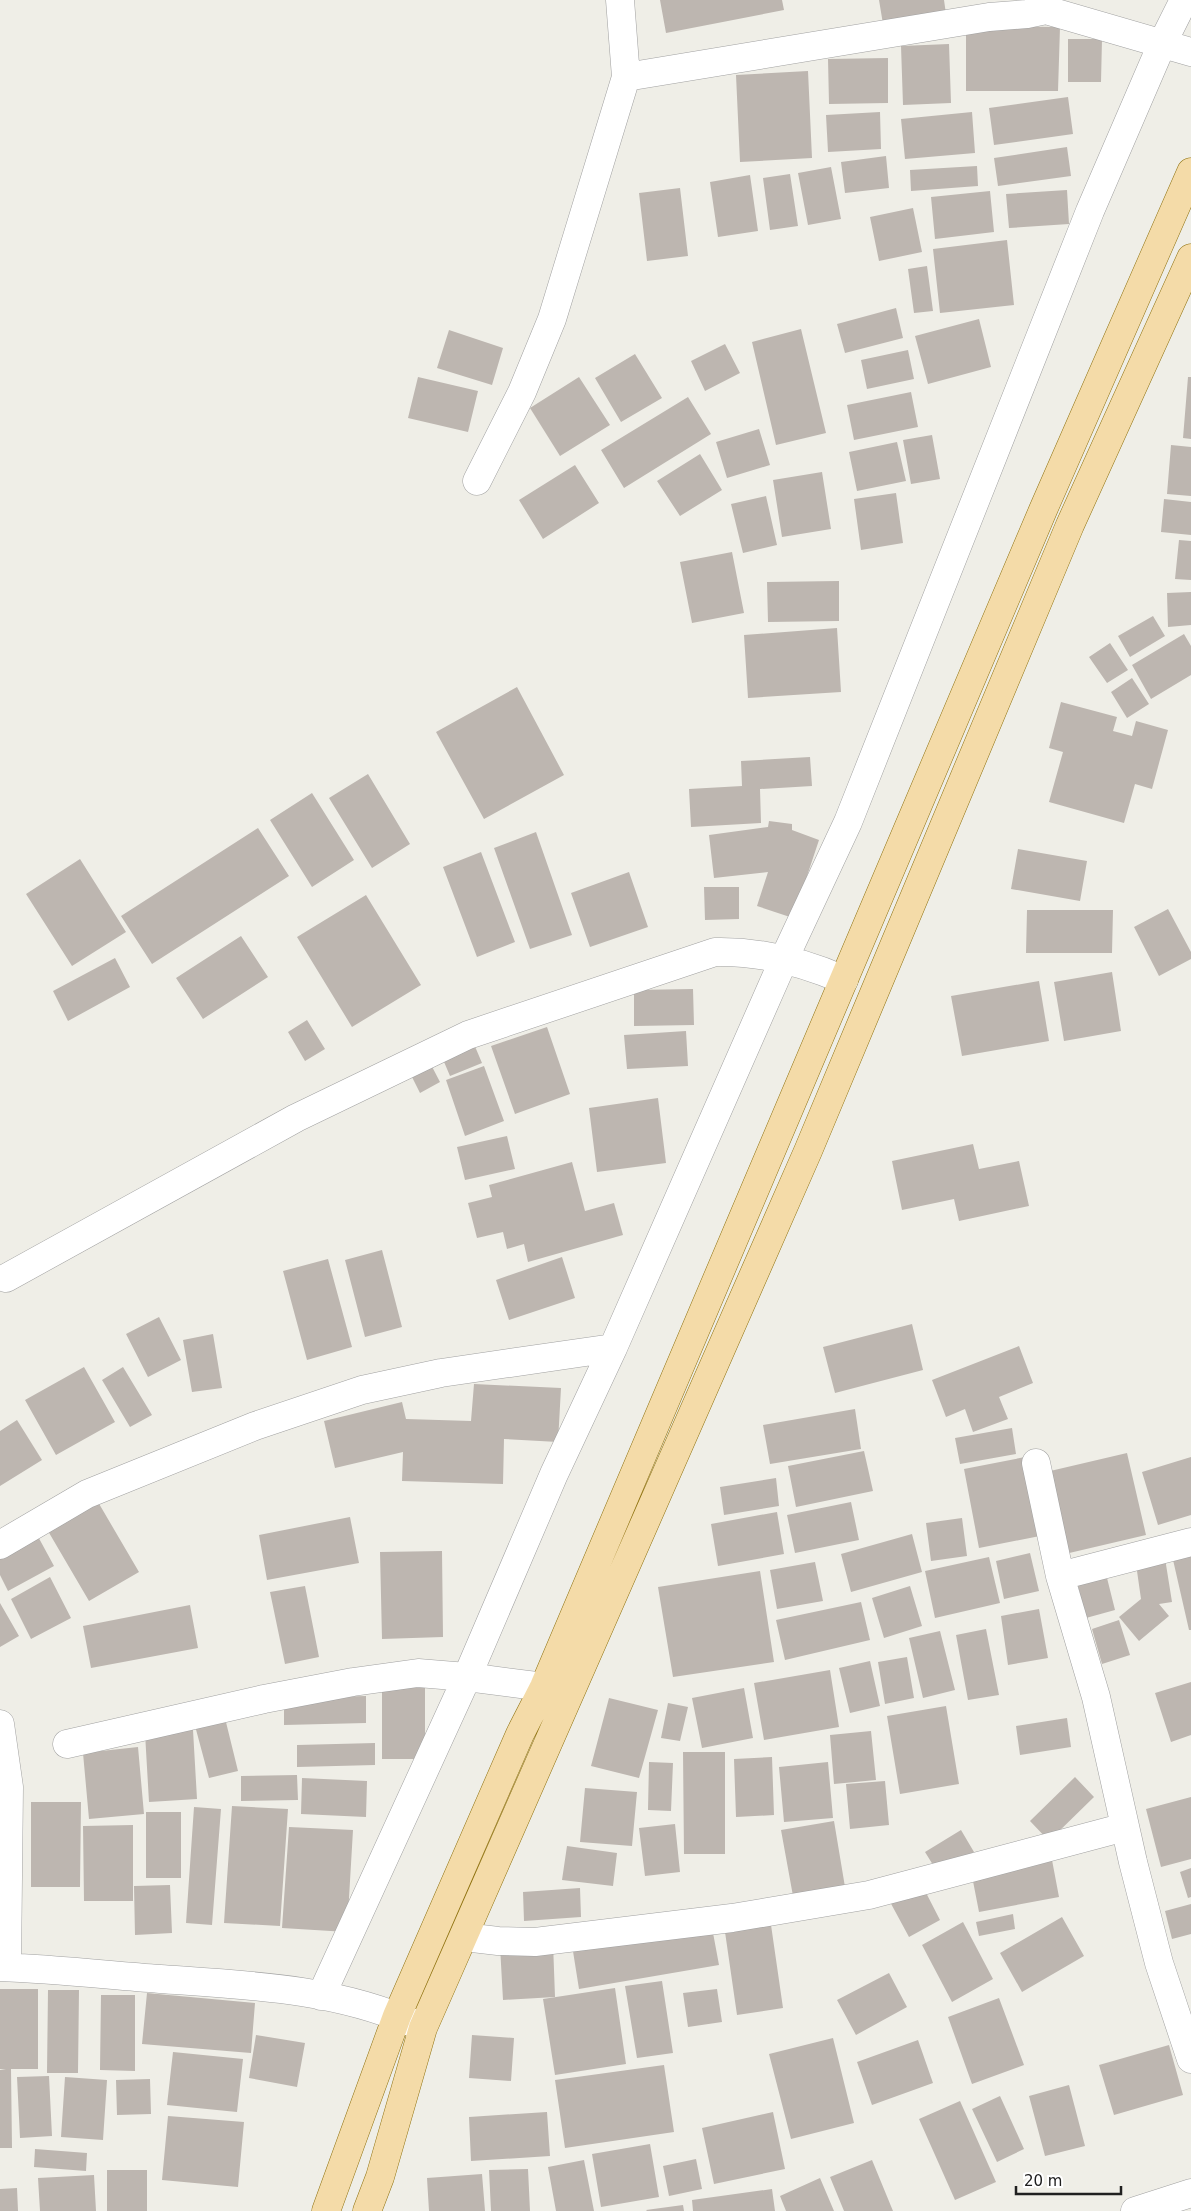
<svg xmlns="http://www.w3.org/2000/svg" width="1191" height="2211" font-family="'DejaVu Sans',sans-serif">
  <rect width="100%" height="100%" fill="#efeee7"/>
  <path fill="#bdb6b0" d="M660 0H782L784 10 666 33Z
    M879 0H944L946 14 883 24Z
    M966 26 1060 27 1058 91H966Z
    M1068 39H1102L1101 82H1068Z
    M949 44 951 103 903 105 901 46Z
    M888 58V103L829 104 828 59Z
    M808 71 812 158 740 162 736 75Z
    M1068 97 1073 134 994 145 989 108Z
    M880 112 881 149 828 152 826 115Z
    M972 112 975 153 905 159 901 119Z
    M1067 147 1071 176 998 186 994 158Z
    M886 156 889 188 845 193 841 162Z
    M977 166 978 186 911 191 910 170Z
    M831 167 841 219 808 225 798 173Z
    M790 174 798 226 770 230 763 178Z
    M750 175 758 231 718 237 710 182Z
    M680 188 688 256 647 261 639 193Z
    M1067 190 1069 224 1009 228 1006 194Z
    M990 191 994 232 935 239 931 197Z
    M913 208 922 252 879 261 870 217Z
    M1007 240 1014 305 940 313 933 249Z
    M927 266 933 311 914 313 908 269Z
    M896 308 903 338 845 353 837 324Z
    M979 319 991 367 928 384 915 336Z
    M801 329 826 433 776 445 752 342Z
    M449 330 503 348 492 385 437 368Z
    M725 344 740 373 705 391 691 361Z
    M908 350 914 379 867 389 861 360Z
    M635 354 662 398 621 422 595 378Z
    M418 377 478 391 468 432 408 418Z
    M579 377 610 425 560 456 530 408Z
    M1188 377H1191V439L1183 438Z
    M911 392 918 427 854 440 847 405Z
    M688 397 711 434 624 488 601 450Z
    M759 429 770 465 727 478 716 442Z
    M932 435 940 479 911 484 903 440Z
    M897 442 906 481 857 491 849 452Z
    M1171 445 1191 447V496L1167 494Z
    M700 454 722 490 680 516 657 481Z
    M575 465 599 503 543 539 519 500Z
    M822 472 831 529 782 537 773 480Z
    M896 493 903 543 861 550 854 499Z
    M766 496 777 545 743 553 731 504Z
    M1164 499 1191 502V535L1161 532Z
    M1179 540 1191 541V580L1175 579Z
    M732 552 744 613 692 623 680 562Z
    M839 581V621L768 622 767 582Z
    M1191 592V625L1168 627 1167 593Z
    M1153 616 1165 636 1130 657 1118 636Z
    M837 628 841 692 748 698 744 635Z
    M1184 634 1191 646V675L1151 699 1132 665Z
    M1110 643 1128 670 1107 683 1089 657Z
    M1132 678 1149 704 1127 718 1111 692Z
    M517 687 564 775 484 819 436 732Z
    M1061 702 1117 717 1113 731 1132 736 1136 721 1168 730 1152 789 1135 784 1124 823 1049 802 1063 752 1049 748Z
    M810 757 812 786 760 789 761 823 691 827 689 789 742 786 741 761Z
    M368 774 410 844 372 868 329 798Z
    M312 793 354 860 312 887 270 820Z
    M769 821 792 824V830L819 840 793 918 757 906 768 872 714 878 709 835 768 827Z
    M258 828 289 876 152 964 121 916Z
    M536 832 572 935 530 949 494 848Z
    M1018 849 1087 861 1080 901 1011 889Z
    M481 852 515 942 477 957 443 867Z
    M80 859 126 932 72 966 26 894Z
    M629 872 648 927 590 947 571 893Z
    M704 887H739V919L705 920Z
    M366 895 421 985 352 1027 297 937Z
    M1168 909 1191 952V959L1159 976 1134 927Z
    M1027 910H1113L1112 953H1026Z
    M241 936 268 977 203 1019 176 978Z
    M115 958 130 987 68 1021 53 991Z
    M1112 972 1121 1031 1064 1041 1054 982Z
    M1039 981 1049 1041 962 1056 951 996Z
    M693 989 694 1025 634 1026V990Z
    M307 1020 325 1049 305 1061 288 1032Z
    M547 1027 570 1094 515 1114 491 1046Z
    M686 1031 688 1066 627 1069 624 1035Z
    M471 1037 482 1063 450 1076 439 1050Z
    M427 1057 440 1082 420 1093 407 1067Z
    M484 1066 504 1121 465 1136 446 1080Z
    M658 1098 666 1163 597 1172 589 1108Z
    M507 1136 515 1169 465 1180 457 1147Z
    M973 1144 979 1169 1019 1161 1029 1206 959 1221 954 1199 902 1210 892 1161Z
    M572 1162 585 1211 614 1203 623 1235 528 1262 524 1244 507 1249 503 1232 477 1238 468 1203 492 1197 489 1185Z
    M382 1250 402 1327 365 1337 345 1260Z
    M562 1257 575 1298 509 1320 496 1280Z
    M328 1259 352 1347 307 1360 283 1271Z
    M159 1317 181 1360 148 1377 126 1334Z
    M912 1324 923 1370 835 1393 823 1347Z
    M213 1334 222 1388 192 1392 183 1340Z
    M1019 1346 1033 1383 999 1397 1008 1419 973 1432 965 1409 946 1417 932 1380Z
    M84 1367 115 1422 56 1455 25 1400Z
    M123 1367 152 1415 130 1427 102 1380Z
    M474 1384 561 1388 558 1442 504 1439 503 1484 402 1481 403 1452 335 1468 324 1421 402 1402 406 1419 471 1421Z
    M855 1409 861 1449 770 1464 763 1425Z
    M17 1420 42 1460 0 1486V1431Z
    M1012 1428 1016 1454 960 1464 955 1438Z
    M864 1451 873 1491 796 1507 788 1466Z
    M1127 1453 1146 1535 1065 1554 1046 1472Z
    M1025 1457 1040 1536 979 1548 964 1469Z
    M1191 1457V1515L1158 1525 1142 1472Z
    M776 1478 779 1506 724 1515 720 1487Z
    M98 1502 139 1572 89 1601 48 1531Z
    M851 1502 859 1540 795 1553 787 1515Z
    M777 1512 784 1554 718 1566 711 1524Z
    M350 1517 359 1563 267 1580 259 1535Z
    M962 1518 967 1556 931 1561 926 1523Z
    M35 1531 54 1566 8 1591 0 1575V1550Z
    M912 1534 922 1572 851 1592 841 1554Z
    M1191 1547V1630H1189L1171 1551Z
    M442 1551 443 1637 382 1639 380 1552Z
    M1164 1552 1172 1602 1159 1604 1169 1616 1139 1641 1119 1617 1141 1599 1135 1557Z
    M1030 1553 1039 1591 1004 1599 996 1561Z
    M989 1557 1000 1603 935 1618 925 1571Z
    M815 1562 823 1601 777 1609 770 1570Z
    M1105 1570 1115 1610 1086 1618 1076 1578Z
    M760 1571 774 1662 673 1677 658 1587Z
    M50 1577 71 1618 31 1639 11 1599Z
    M305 1586 319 1657 285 1664 270 1592Z
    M910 1586 922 1626 884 1638 872 1598Z
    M861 1602 870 1640 785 1660 776 1620Z
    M0 1603 19 1636 0 1647Z
    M190 1605 198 1648 91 1668 83 1626Z
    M1039 1609 1048 1658 1008 1665 1001 1616Z
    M1119 1620 1130 1655 1102 1664 1092 1629Z
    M986 1629 999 1695 968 1700 956 1635Z
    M940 1631 955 1690 923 1698 909 1638Z
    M907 1657 914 1698 885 1704 878 1662Z
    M870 1661 880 1706 850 1713 839 1668Z
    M830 1670 839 1727 764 1740 754 1683Z
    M1191 1682V1735L1171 1742 1155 1693Z
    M382 1684H425V1759H382Z
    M744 1688 753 1738 702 1748 692 1698Z
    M366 1696V1723L284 1725V1698Z
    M609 1698 658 1710 639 1778 591 1766Z
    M668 1703 688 1707 680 1741 661 1738Z
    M946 1706 959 1784 900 1794 887 1716Z
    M224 1714 238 1771 209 1778 194 1722Z
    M1067 1718 1071 1747 1020 1755 1016 1726Z
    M193 1730 197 1799 149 1802 145 1733Z
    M871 1731 876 1780 834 1784 830 1735Z
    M375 1743V1765L297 1767V1745Z
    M138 1747 144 1814 89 1819 83 1753Z
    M683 1752H725V1854H684Z
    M772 1757 774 1815 736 1817 734 1759Z
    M649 1762 673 1763 671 1811 648 1810Z
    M828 1762 833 1818 784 1822 779 1767Z
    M297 1775 298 1800 241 1801V1776Z
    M1075 1777 1094 1797 1049 1841 1030 1821Z
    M302 1778 367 1781 366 1817 301 1814Z
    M885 1781 889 1825 850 1829 846 1784Z
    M585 1788 637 1792 632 1846 580 1842Z
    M1191 1797V1859L1161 1867 1146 1809Z
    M31 1802H81L80 1887H31Z
    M232 1806 288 1809 280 1926 224 1923Z
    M194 1807 221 1809 212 1925 186 1923Z
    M146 1812H181V1878H146Z
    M834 1821 845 1887 793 1896 781 1830Z
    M675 1824 680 1872 645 1876 639 1828Z
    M133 1825V1901H84L83 1826Z
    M289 1827 353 1830 347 1932 282 1928Z
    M961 1830 974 1852 938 1873 925 1852Z
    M567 1846 617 1853 613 1886 562 1880Z
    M1052 1860 1059 1897 979 1912 972 1876Z
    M1191 1868V1897L1188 1898 1180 1872Z
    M921 1883 940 1920 909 1937 889 1900Z
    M170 1885 172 1933 135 1935 134 1886Z
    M580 1888 581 1917 524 1921 523 1892Z
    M1191 1904V1934L1172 1939 1165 1911Z
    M1013 1914 1015 1929 979 1936 976 1922Z
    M1062 1917 1084 1956 1022 1992 1000 1953Z
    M770 1918 783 2008 737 2015 724 1925Z
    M711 1922 719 1965 579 1989 572 1945Z
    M963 1922 993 1979 952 2002 922 1945Z
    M553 1943 555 1997 503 2000 500 1946Z
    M889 1973 907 2007 856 2035 837 2000Z
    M662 1981 673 2053 637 2058 625 1986Z
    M615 1988 626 2064 555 2075 543 1999Z
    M0 1989H38V2069H11L12 2148H0V2070H6L0 2069Z
    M717 1989 722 2022 688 2027 683 1993Z
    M48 1990H79L78 2073H47Z
    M147 1993 255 2003 251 2053 142 2044Z
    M101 1995H135V2071L100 2070Z
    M999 1998 1024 2065 972 2084 948 2017Z
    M256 2035 305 2043 297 2087 249 2078Z
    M472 2035 514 2038 511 2081 469 2078Z
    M833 2038 854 2123 791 2139 769 2054Z
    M918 2040 933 2083 872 2105 857 2062Z
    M1169 2045 1183 2095 1114 2115 1099 2065Z
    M173 2052 243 2059 237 2112 167 2105Z
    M664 2065 674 2132 565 2148 555 2080Z
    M49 2076 52 2136 20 2138 17 2077Z
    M65 2077 107 2080 103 2140 61 2137Z
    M150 2079 151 2114 117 2115 116 2080Z
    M1069 2085 1085 2146 1045 2156 1029 2096Z
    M1000 2096 1024 2149 997 2162 972 2109Z
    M960 2101 996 2182 955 2200 919 2119Z
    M547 2112 550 2156 471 2161 469 2117Z
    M773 2112 785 2169 714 2184 702 2128Z
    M168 2116 244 2122 238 2187 162 2180Z
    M650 2144 659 2197 601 2207 592 2154Z
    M35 2149 87 2153 86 2171 34 2167Z
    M696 2159 702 2189 669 2196 663 2166Z
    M584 2160 594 2211H556L548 2167Z
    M872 2160 893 2211H844L830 2177Z
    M528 2169 530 2211H491L489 2170Z
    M107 2170H147V2211H107Z
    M482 2174 485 2211H429L427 2178Z
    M94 2175 96 2211H40L38 2178Z
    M820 2178 834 2211H786L780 2196Z
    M17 2188 18 2211H0V2189Z
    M772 2189 775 2211H693L692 2200Z
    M683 2205 684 2211H647L646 2210Z"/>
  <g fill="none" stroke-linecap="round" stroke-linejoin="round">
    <defs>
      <path id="minor" d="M626 77 989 17 1027 14 1046 10 1191 52
        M477 481 522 392 552 319 626 77 620 0
        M6 1278 296 1118 468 1035 715 952C759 951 803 962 844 980
        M1036 1463 1060 1576 1096 1697 1133 1862 1159 1963 1191 2059
        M0 1545 87 1494 255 1426 362 1390 441 1373 613 1348
        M1060 1576 1191 1542
        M0 1724 9 1787 7 1967
        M67 1744 264 1699 353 1682 418 1673 467 1677 544 1687
        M464 1937 498 1941 535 1942 732 1918 869 1895 1125 1827
        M0 1967C53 1969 107 1975 160 1979 246 1985 338 1988 417 2025
        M321 1996 467 1677 554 1474 613 1348 784 959 848 822 1090 211 1162 44 1184 0
        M1135 2211 1191 2193"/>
      <path id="major" d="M326 2211 397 2016 520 1734 544 1687 1043 510 1191 172
        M367 2211 380 2177 423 2028 808 1151 1070 525 1191 258"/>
    </defs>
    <use href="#minor" stroke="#a1a1a1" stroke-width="29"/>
    <use href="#major" stroke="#8e710e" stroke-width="29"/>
    <use href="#minor" stroke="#fff" stroke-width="28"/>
    <use href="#major" stroke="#f4dba8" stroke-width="28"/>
  </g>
  <path d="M1016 2186v8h105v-8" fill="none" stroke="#202020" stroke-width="2.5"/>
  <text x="1024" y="2186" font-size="15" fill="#202020" stroke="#ffffff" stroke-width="4" paint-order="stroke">20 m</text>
</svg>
